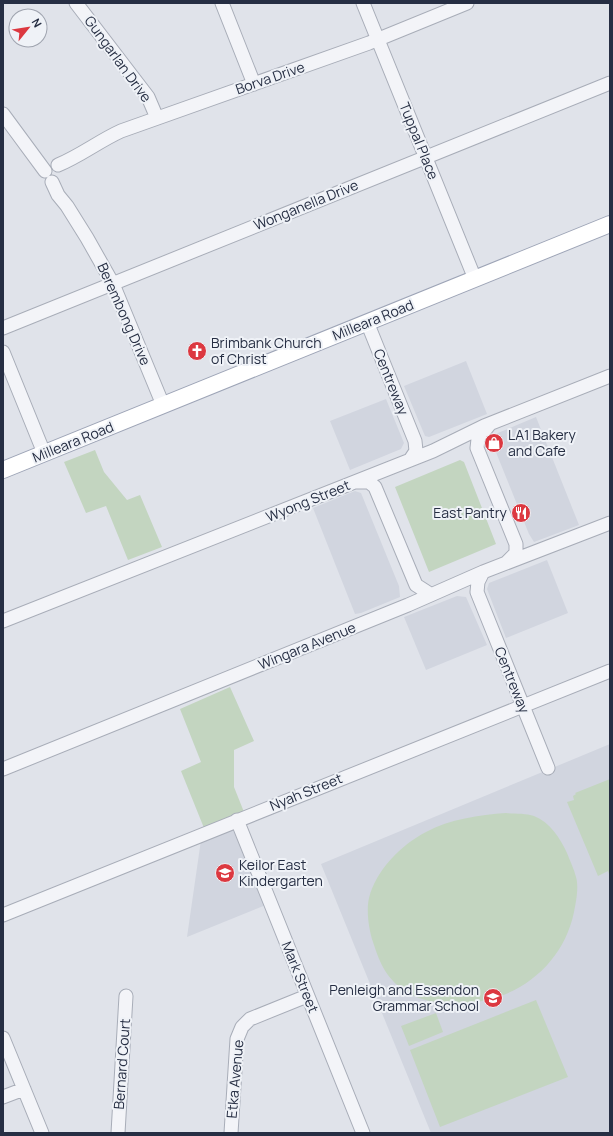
<svg xmlns="http://www.w3.org/2000/svg" width="613" height="1136" font-family="Manrope,sans-serif">
  <rect width="100%" height="100%" fill="#e0e3ea"/>
  <path fill="#d1d5df" d="M466 361 487 414 429 437 425 436 404 386Z
    M386 399 404 443 401 449 350 470 330 421Z
    M536 417 579 525 534 542 529 534 491 440 493 435Z
    M355 491 361 493 399 586 400 597 361 613 355 614 313 508Z
    M547 560 568 613 506 638 487 589 489 583Z
    M457 596 466 597 487 645 426 670 404 617Z
    M610 744V1133H431L321 864Z
    M229 829 236 833 266 905 187 937 201 840Z"/>
  <path fill="#c3d5c0" d="M95 450 104 472 127 500 140 495 162 547 128 560 106 506 86 513 64 462Z
    M460 460 464 462 496 544 429 572 395 487Z
    M230 687 254 741 234 750V787L244 812 204 828 181 771 201 762 180 709Z
    M610 779V877L608 871 598 876 567 802 574 800 573 796 576 794 575 793Z
    M506 813C515 814 526 813 534 816 550 822 560 838 567 853 570 861 574 869 576 877 579 887 576 902 574 912 563 966 515 1003 460 1003 442 1004 424 1002 408 993 387 980 380 964 373 942 369 930 366 911 369 898 376 870 401 845 426 832 450 819 479 815 506 813Z
    M536 1000 568 1077 440 1127 410 1050Z
    M436 1013 443 1032 409 1046 401 1026Z"/>
  <g fill="none" stroke-linecap="round" stroke-linejoin="round">
    <defs>
      <path id="minor" d="M76 3 148 97 157 118
        M222 3 254 84
        M363 3 475 279
        M3 114 45 171
        M58 165C80 156 99 141 121 131L369 43 467 3
        M52 182 58 195 67 206 87 238 113 284 163 405
        M367 322 415 441 416 451 410 460
        M3 328 610 83
        M3 352 44 453
        M489 425 478 439 477 448 516 544V553L507 562
        M357 482H369L375 487 416 585 430 594
        M483 572 478 582 477 592 548 768
        M3 621 433 451 484 426 610 376
        M3 769 408 605 483 572 610 523
        M237 820 363 1133
        M3 915 610 671
        M3 1038 42 1133
        M3 1097 24 1089
        M118 1133 126 996
        M231 1133 237 1039 242 1027 250 1019 307 996"/>
      <path id="major" d="M3 470 610 224"/>
    </defs>
    <use href="#minor" stroke="#a8adb8" stroke-width="15"/>
    <use href="#major" stroke="#9ea5b7" stroke-width="18"/>
    <use href="#minor" stroke="#f3f4f8" stroke-width="13"/>
    <use href="#major" stroke="#fff" stroke-width="16"/>
  </g>
  <defs>
    <symbol id="church-disc" viewBox="-11 -11 22 22"><circle r="9.5" fill="#dc3840" stroke="#eff2f7"/><path d="M-1.2-6h2.4v3.5h3.3v2.4h-3.3V6h-2.4V-.1h-3.3v-2.4h3.3Z" fill="#fff"/></symbol>
    <symbol id="shop-disc" viewBox="-11 -11 22 22"><circle r="9.5" fill="#dc3840" stroke="#eff2f7"/><path d="M-5-2.5h2.3a2.7 3.5 0 0 1 5.4 0H5L5.5 6h-11ZM-1.5-2.5h3a1.5 2.3 0 0 0-3 0Z" fill="#fff"/></symbol>
    <symbol id="restaurant-disc" viewBox="-11 -11 22 22"><circle r="9.5" fill="#dc3840" stroke="#eff2f7"/><path d="M-5-6h1v4h1v-4h1v4h1v-4h1v5L-1.5 .5V6h-2V.5L-5-1ZM5-6V6H3V1.5H1.5Q1.5-4 5-6Z" fill="#fff"/></symbol>
    <symbol id="school-disc" viewBox="-11 -11 22 22"><circle r="9.5" fill="#dc3840" stroke="#eff2f7"/><path d="M0-5L7-2L0 1L-7-2ZM-4 1L0 2.5L4 1V4Q0 6-4 4Z" fill="#fff"/></symbol>
  </defs>
  <g fill-rule="evenodd">
    <use href="#church-disc" x="186" y="340" width="22" height="22"/>
    <use href="#shop-disc" x="483" y="432" width="22" height="22"/>
    <use href="#restaurant-disc" x="510" y="502" width="22" height="22"/>
    <use href="#school-disc" x="214" y="862" width="22" height="22"/>
    <use href="#school-disc" x="482" y="987" width="22" height="22"/>
  </g>
  <g text-anchor="middle" stroke-width="4" stroke-linejoin="round" paint-order="stroke">
    <g font-size="14" fill="#262e43" stroke="#eff2f7">
      <text transform="translate(118 59) rotate(54)" y="5">Gungarlan Drive</text>
      <text transform="translate(270 78) rotate(-19)" y="5">Borva Drive</text>
      <text transform="translate(419 141) rotate(68)" y="5">Tuppal Place</text>
      <text transform="translate(306 205) rotate(-22)" y="5">Wonganella Drive</text>
      <text transform="translate(124 314) rotate(66)" y="5">Berembong Drive</text>
      <text transform="translate(373 320) rotate(-22)" y="5">Milleara Road</text>
      <text transform="translate(391 382) rotate(68)" y="5">Centreway</text>
      <text transform="translate(73 442) rotate(-22)" y="5">Milleara Road</text>
      <text transform="translate(308 501) rotate(-22)" y="5">Wyong Street</text>
      <text transform="translate(307 646) rotate(-22)" y="5">Wingara Avenue</text>
      <text transform="translate(512 680) rotate(68)" y="5">Centreway</text>
      <text transform="translate(306 792) rotate(-22)" y="5">Nyah Street</text>
      <text transform="translate(300 977) rotate(68)" y="5">Mark Street</text>
      <text transform="translate(122 1064) rotate(-86)" y="5">Bernard Court</text>
      <text transform="translate(235 1079) rotate(-85)" y="5">Etka Avenue</text>
    </g>
    <g font-size="14" fill="#262e43" stroke="#eff2f7" text-anchor="start">
      <text x="211" y="348">Brimbank Church<tspan x="211" dy="16">of Christ</tspan></text>
      <text x="508" y="440">LA1 Bakery<tspan x="508" dy="16">and Cafe</tspan></text>
      <text x="507" y="518" text-anchor="end">East Pantry</text>
      <text x="239" y="870">Keilor East<tspan x="239" dy="16">Kindergarten</tspan></text>
      <text x="479" y="995" text-anchor="end">Penleigh and Essendon<tspan x="479" dy="16">Grammar School</tspan></text>
    </g>
  </g>
  <rect width="613" height="1136" fill="none" stroke="#262e43" stroke-width="8"/>
  <g transform="translate(28 28) rotate(60)"><circle r="19" fill="#eff2f7" stroke="#9fa4af"/>
  <path d="M0-3L7 15L0 10L-7 15Z" fill="#dc3840"/>
  <text y="-6" font-size="11" font-weight="bold" text-anchor="middle" fill="#262e43">N</text>
  </g>
</svg>
